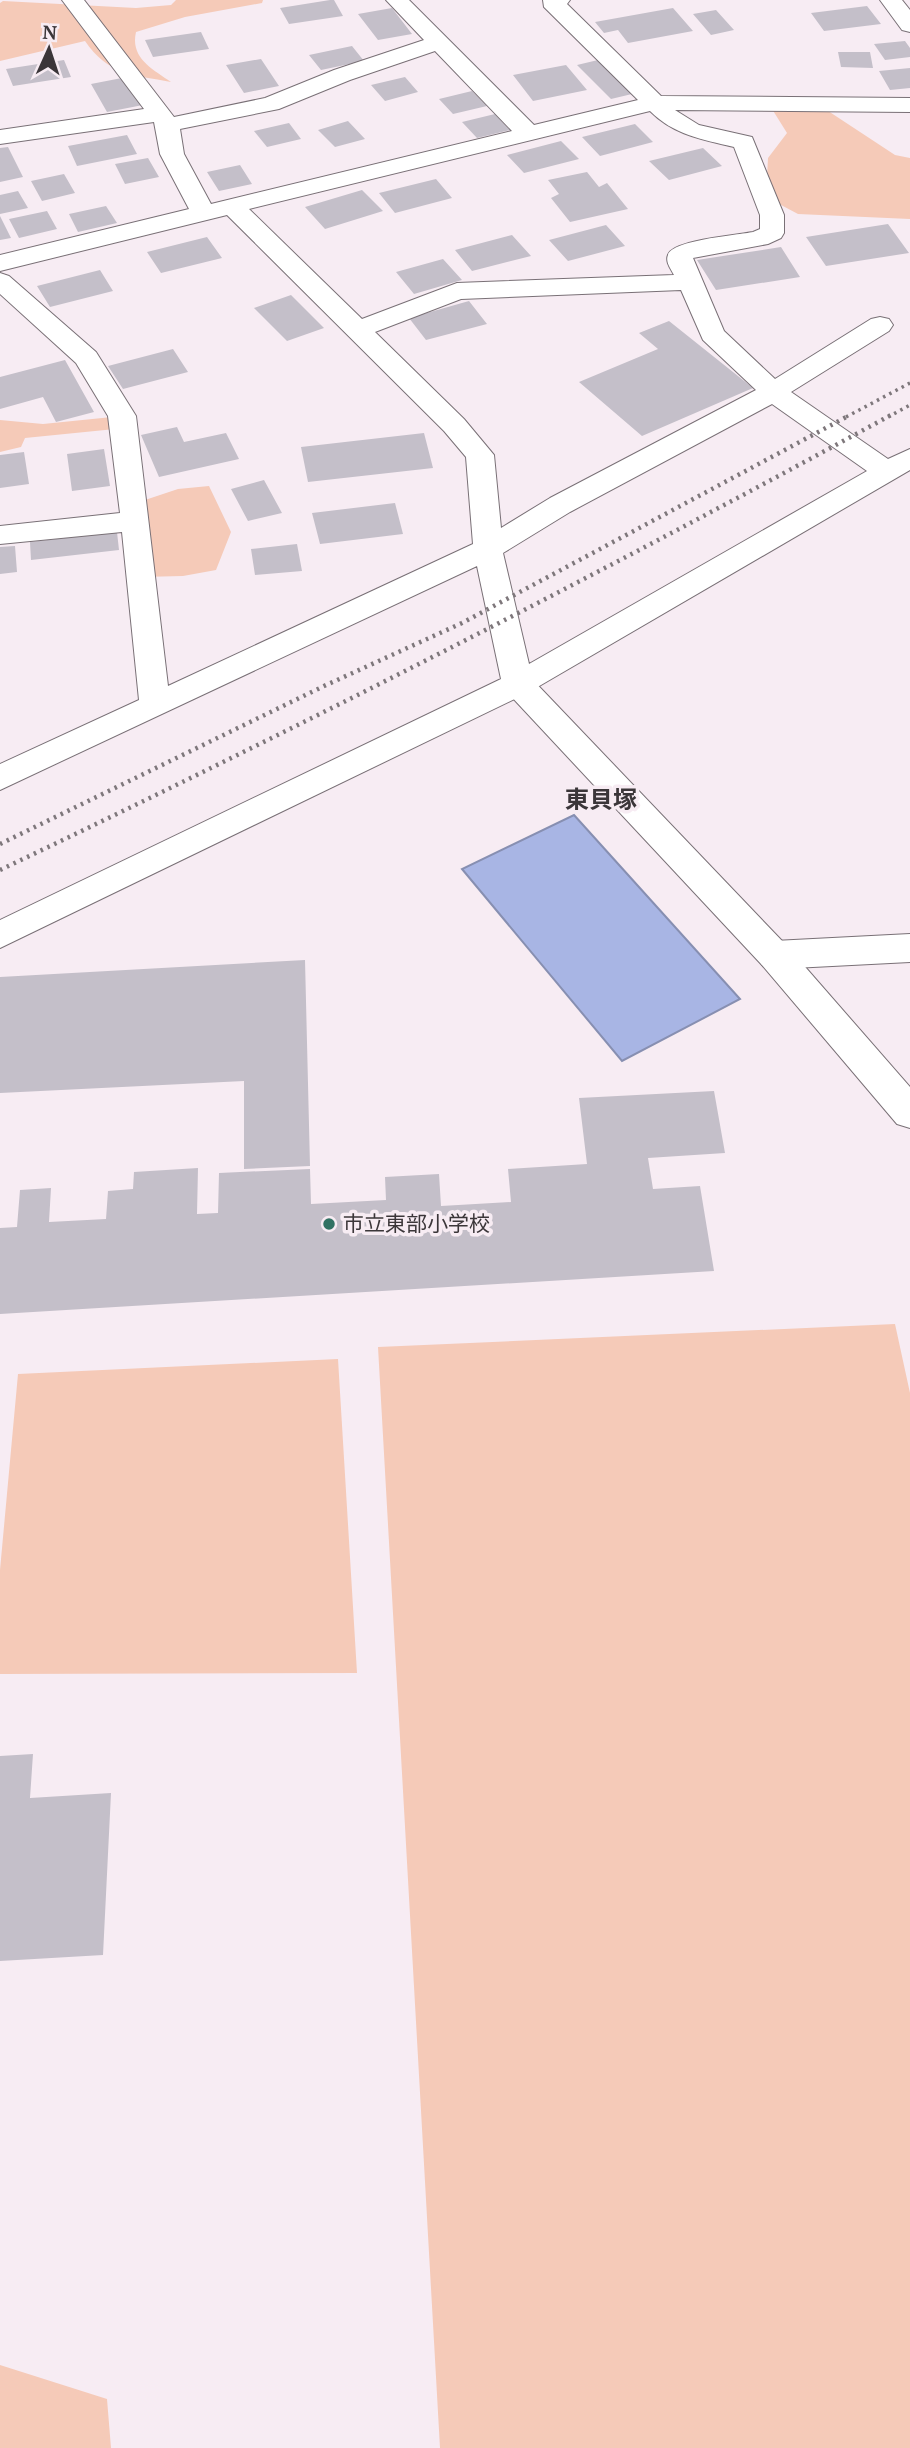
<svg xmlns="http://www.w3.org/2000/svg" width="910" height="2448" font-family="'PT Serif','Noto Sans JP',serif">
  <rect width="100%" height="100%" fill="#f7ecf3"/>
  <path fill="#f5cab8" d="M176 0H263L262 3 185 17 136 32C130 58 152 69 171 82 134 75 108 75 85 41L0 61V3L3 1 136 8 171 5Z
    M819 105 895 155 910 158V219L798 214 766 197 768 158 787 133 772 109Z
    M122 416 125 428 25 438 21 447 0 452V420L43 424Z
    M209 486 231 532 216 570 183 576 141 577 145 500 178 489Z
    M895 1324 910 1393V2448H440L378 1347Z
    M338 1359 357 1673 0 1674V1570L18 1374Z
    M0 2365 107 2399 111 2448H0Z"/>
  <path fill="#a8b5e4" stroke="#878fb1" stroke-width="2" d="M574 815 740 999 622 1061 462 869Z"/>
  <path fill="#c4bfc9" d="M330 0H334L343 16 289 24 280 8Z
    M867 6 881 24 824 31 811 13Z
    M392 8 412 34 378 40 358 14Z
    M673 8 693 31 628 43 618 30 604 33 595 22Z
    M716 10 734 30 711 35 693 14Z
    M201 32 209 49 153 57 145 40Z
    M905 41 910 48V57L885 60 874 44Z
    M352 46 364 61 321 70 309 55Z
    M838 52H870L873 68 841 67Z
    M261 59 279 86 244 93 226 65Z
    M64 60 71 77 13 86 6 69Z
    M598 60 632 94 611 99 577 65Z
    M566 65 587 90 533 101 513 75Z
    M910 68V88L890 90 879 71Z
    M127 77 143 105 107 112 91 84Z
    M405 77 418 92 385 101 371 85Z
    M472 91 487 106 453 114 439 99Z
    M495 114 510 130 477 138 462 122Z
    M348 121 365 139 335 147 318 130Z
    M289 123 301 139 267 147 254 131Z
    M635 124 653 142 600 156 582 137Z
    M127 135 137 154 77 166 68 146Z
    M561 141 579 159 524 173 507 155Z
    M8 147 23 177 0 182V148Z
    M703 148 722 166 669 180 649 161Z
    M148 158 159 177 125 184 115 164Z
    M240 165 252 184 219 191 207 172Z
    M587 172 599 187 607 183 628 209 570 222 551 198 559 194 548 180Z
    M64 174 75 193 42 201 31 181Z
    M436 179 452 198 395 213 379 193Z
    M362 190 383 211 325 229 305 207Z
    M18 191 28 208 0 214V195Z
    M106 206 117 223 78 232 69 214Z
    M47 211 57 229 19 238 9 219Z
    M0 216 11 238 0 240Z
    M888 224 909 253 826 266 806 237Z
    M606 225 625 246 568 261 549 240Z
    M512 235 531 256 472 271 455 250Z
    M207 237 222 258 161 273 147 252Z
    M781 247 800 277 716 290 697 260Z
    M443 259 462 280 414 294 396 272Z
    M100 270 113 291 50 307 37 286Z
    M291 295 324 328 287 341 254 308Z
    M469 301 487 324 426 340 409 318Z
    M669 321 753 388 642 436 579 382 658 349 639 333Z
    M173 349 188 372 123 389 108 366Z
    M65 360 94 412 56 422 43 397 0 409V377Z
    M177 427 184 442 226 433 239 459 159 477 141 435Z
    M424 433 433 468 308 482 301 447Z
    M104 449 110 486 72 491 67 454Z
    M24 452 29 484 0 488V455Z
    M264 480 282 513 248 521 231 489Z
    M395 503 403 534 320 544 312 513Z
    M117 532 119 550 31 560 30 542Z
    M297 544 302 571 255 575 251 549Z
    M15 546 17 572 0 574V547Z
    M305 960 310 1166 244 1169V1081L0 1093V977Z
    M714 1091 725 1153 648 1158 653 1189 700 1186 714 1271 0 1314V1228L17 1227 20 1190 51 1188 49 1222 106 1219 108 1191 133 1189 134 1172 198 1168 197 1214 218 1213 219 1173 310 1169 311 1204 386 1200 385 1177 439 1174 441 1206 511 1202 508 1169 587 1164 579 1098Z
    M33 1754 30 1798 111 1793 103 1955 0 1961V1756Z"/>
  <g fill="none" stroke-linecap="round" stroke-linejoin="round">
    <defs>
      <path id="minor" d="M62 0H84L174 117 265 98 334 70 424 40 386 0H409L534 125 638 100 544 7 543 0H570L567 4 661 96 910 98V112L675 110 699 125 752 137 784 215V233L781 238 768 244 693 258 724 331 775 379 871 319 880 317 889 319 893 325 889 331 791 392 888 459 910 449V470L529 692 0 948V920L501 679 477 566 0 790V764L139 700 122 532 0 544V526L120 513 108 416 76 363 0 294V273L9 276 96 352 136 416 168 686 473 544 466 457 444 431 227 215 0 271V255L189 209 160 154 154 122 0 144V130L144 109ZM435 51 512 131 211 204 184 154 180 129 279 109 350 80ZM650 111C674 135 701 139 734 147L760 215V229L753 232C738 235 672 240 668 255 665 262 671 269 674 275L457 283 362 319 249 209ZM681 290 703 340 756 390 550 498 501 528 494 455 464 419 375 332 461 299ZM772 404 867 471 529 664 503 553 570 512Z
        M880 0H902L910 10V32L902 30Z
        M910 934V962L774 969 762 965 757 955 762 945 774 941Z"/>
      <path id="tertiary" d="M518 673 529 676 786 945 910 1087V1128L897 1124 762 965 507 692 502 684 507 676Z"/>
    </defs>
    <use href="#minor" stroke="#797076" stroke-width="2"/>
    <use href="#tertiary" stroke="#797076" stroke-width="2"/>
    <use href="#minor" fill="#fff" fill-rule="evenodd"/>
    <use href="#tertiary" fill="#fff" fill-rule="evenodd"/>
    <path stroke="#7e777b" stroke-width="3.5" stroke-dasharray="2.5 4.5" stroke-linecap="butt" d="M846 417 910 383
      M888 417 910 405"/>
    <path stroke="#7e777b" stroke-width="4.5" stroke-dasharray="2.5 5" stroke-linecap="butt" d="M0 844 324 686 462 623 850 415
      M0 870C301 727 598 575 891 415"/>
  </g>
  <circle fill="#317263" stroke="#f7ecf3" stroke-width="2.5" cx="329" cy="1224" r="7"/>
  <g text-anchor="middle" stroke-width="7" stroke-linejoin="round" paint-order="stroke">
    <g font-size="21" fill="#3b3639" stroke="#f7ecf3" text-anchor="start">
      <text x="343" y="1231">市立東部小学校</text>
    </g>
    <g font-size="24" font-weight="bold" fill="#3b3639" stroke="#f7ecf3">
      <text x="601" y="808">東貝塚</text>
    </g>
  </g>
  <g transform="translate(49 49) rotate(3)" stroke="#f7ecf3" stroke-width="5" paint-order="stroke">
  <path d="M0-5L12 26L0 18L-12 26Z" fill="#3b3639"/>
  <text y="-10" font-size="19" font-weight="bold" text-anchor="middle" fill="#3b3639">N</text>
  </g>
</svg>
